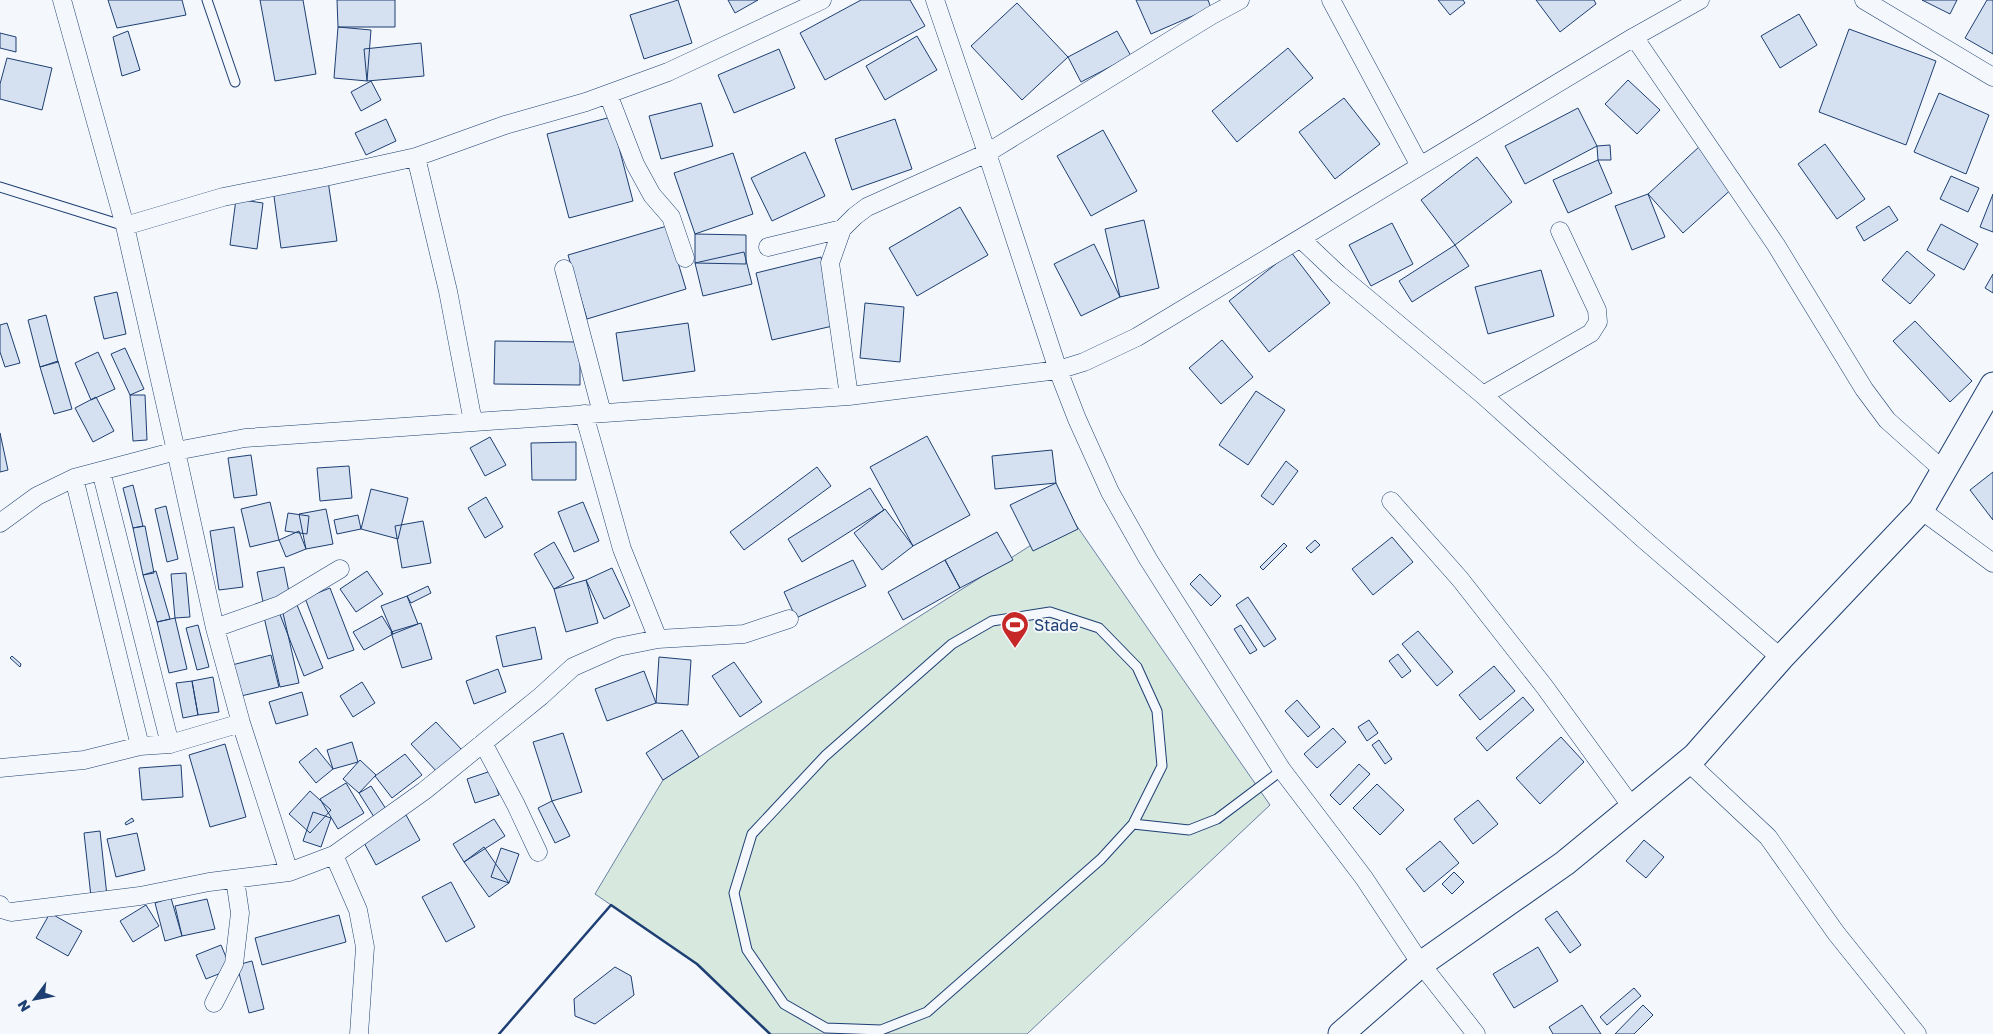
<svg xmlns="http://www.w3.org/2000/svg" width="1993" height="1034" font-family="'Golos Text',sans-serif">
  <rect width="100%" height="100%" fill="#f4f7fb"/>
  <path fill="#d7e8df" stroke="#687fa3" d="M1072 519 1270 805 1027 1034H770L697 964 595 894 663 780Z"/>
  <path fill="#d5e0f0" stroke="#1d3f73" d="M108 0H182L186 15 117 28Z
    M260 0H303L316 74 275 81Z
    M337 0H395V27H338Z
    M678 0 692 43 644 59 630 15Z
    M728 0H758L735 13Z
    M861 0H910L925 26 825 80 800 33Z
    M1136 0H1208L1211 8 1151 34Z
    M1438 0H1463L1465 3 1450 15Z
    M1536 0H1594L1596 4 1560 32Z
    M1922 0H1957L1950 14Z
    M1987 0H1993V54L1965 38Z
    M1017 3 1068 57 1022 100 971 46Z
    M1799 14 1817 45 1780 68 1761 36Z
    M338 27 371 30 367 81 334 78Z
    M1849 29 1936 61 1906 145 1819 112Z
    M128 31 140 70 122 76 113 37Z
    M1117 31 1131 56 1081 82 1068 57Z
    M0 33 16 37V52L0 48Z
    M917 36 937 70 885 100 866 66Z
    M421 43 424 76 367 81 364 49Z
    M1288 48 1313 78 1237 142 1212 111Z
    M779 49 795 88 734 113 718 75Z
    M7 58 52 68 42 110 0 99V84Z
    M1628 80 1660 110 1637 134 1605 104Z
    M371 81 381 100 361 111 351 92Z
    M1939 93 1989 115 1966 174 1914 152Z
    M1344 98 1380 144 1335 179 1299 132Z
    M701 103 713 146 661 159 649 116Z
    M1578 108 1597 146 1525 184 1505 146Z
    M611 117 633 201 569 218 547 134Z
    M386 119 396 141 366 155 355 133Z
    M895 119 912 169 852 190 835 139Z
    M1103 130 1137 191 1091 216 1057 156Z
    M1825 144 1865 199 1837 219 1798 164Z
    M1610 145 1611 160H1598L1597 146Z
    M1700 146 1735 186 1683 233 1648 194Z
    M805 152 825 196 772 221 751 178Z
    M733 153 753 214 695 234 674 173Z
    M1477 157 1512 202 1455 245 1421 200Z
    M1598 160 1612 193 1568 213 1553 180Z
    M1951 176 1979 188 1968 212 1940 199Z
    M328 181 337 241 281 248 273 189Z
    M1648 194 1665 237 1632 250 1615 206Z
    M1993 194V232L1980 227Z
    M236 199 263 203 257 249 230 245Z
    M1889 206 1898 220 1864 241 1856 227Z
    M960 207 988 255 917 296 889 248Z
    M1144 220 1159 288 1120 297 1105 229Z
    M1392 223 1413 264 1371 286 1349 245Z
    M1941 224 1978 244 1964 270 1927 250Z
    M667 226 686 289 587 319 568 255Z
    M695 234 746 235V264L695 263Z
    M1094 244 1120 297 1081 316 1054 264Z
    M1455 245 1469 266 1412 302 1399 281Z
    M1907 251 1935 275 1910 304 1882 280Z
    M744 252 752 284 703 296 695 263Z
    M1291 252 1330 303 1269 352 1229 301Z
    M821 257 837 325 772 340 756 273Z
    M1541 270 1554 316 1488 334 1475 287Z
    M1993 274V293L1985 288Z
    M117 292 126 334 104 339 94 297Z
    M865 303 904 307 900 362 860 358Z
    M46 315 58 362 40 367 28 320Z
    M1915 321 1972 381 1950 402 1893 341Z
    M7 323 20 363 5 367 0 352V325Z
    M688 323 695 371 623 381 616 333Z
    M1222 340 1253 377 1221 404 1189 368Z
    M495 341 580 342V385L494 384Z
    M125 348 144 389 130 395 111 354Z
    M98 352 115 389 91 400 75 363Z
    M58 361 72 409 54 414 40 367Z
    M1256 391 1285 410 1248 465 1219 445Z
    M130 395H145L147 440 133 441Z
    M96 397 114 431 93 442 75 408Z
    M0 433 8 470 0 472Z
    M927 436 970 515 913 546 870 467Z
    M490 437 506 465 485 476 470 448Z
    M576 442V480H532L531 443Z
    M1052 450 1056 483 995 489 992 456Z
    M251 455 257 495 234 498 228 458Z
    M1286 461 1298 471 1273 505 1261 496Z
    M349 466 352 498 320 501 317 468Z
    M817 467 831 486 744 550 730 532Z
    M1993 472V520L1970 490Z
    M1056 483 1078 529 1033 551 1010 505Z
    M133 485 143 526 133 528 123 488Z
    M870 488 884 510 802 562 788 539Z
    M371 489 408 498 398 539 361 529Z
    M486 497 503 527 485 538 468 508Z
    M270 502 279 540 250 547 241 509Z
    M583 502 599 541 574 552 558 512Z
    M166 506 178 559 167 562 155 509Z
    M326 509 333 544 306 549 299 514Z
    M885 509 913 546 882 570 854 533Z
    M288 513 309 516 307 534 285 531Z
    M358 515 361 529 337 534 334 520Z
    M423 521 431 563 402 568 395 526Z
    M145 526 154 573 143 575 133 528Z
    M234 527 243 587 219 590 210 531Z
    M299 531 306 549 286 557 279 540Z
    M997 532 1013 560 960 588 945 560Z
    M1392 537 1413 562 1373 595 1352 569Z
    M1315 540 1320 545 1311 553 1306 548Z
    M554 542 574 578 554 589 534 554Z
    M1284 543 1287 546 1263 570 1260 567Z
    M853 560 866 586 796 618 784 592Z
    M945 560 960 588 903 620 888 592Z
    M284 567 290 597 263 602 257 572Z
    M612 568 630 606 604 619 586 580Z
    M156 571 170 619 157 622 143 575Z
    M367 571 383 594 356 612 340 589Z
    M186 573 190 617 175 618 171 574Z
    M1200 574 1221 596 1211 606 1190 584Z
    M586 580 598 623 566 632 554 589Z
    M428 586 431 593 411 603 407 596Z
    M330 588 354 650 328 659 305 598Z
    M407 596 418 624 393 634 381 606Z
    M1248 597 1276 639 1264 647 1236 605Z
    M297 605 323 668 304 676 279 612Z
    M283 613 299 683 280 687 264 617Z
    M382 616 393 634 364 650 353 632Z
    M175 618 187 669 169 673 157 622Z
    M421 623 432 659 402 668 391 632Z
    M198 625 209 667 197 670 186 628Z
    M1241 625 1257 650 1250 654 1234 629Z
    M535 627 542 659 503 667 496 636Z
    M1418 631 1453 672 1437 686 1402 644Z
    M1398 654 1411 671 1402 678 1389 661Z
    M271 655 279 687 241 696 232 665Z
    M12 656 21 664 20 667 10 658Z
    M659 657 691 660 688 705 656 703Z
    M734 662 762 702 740 717 712 676Z
    M1494 666 1515 691 1480 720 1459 695Z
    M498 669 506 692 474 704 466 681Z
    M644 671 656 703 607 721 595 689Z
    M213 677 219 712 198 715 192 681Z
    M192 681 198 715 183 718 176 683Z
    M362 682 375 703 353 717 340 696Z
    M302 692 308 715 276 724 269 702Z
    M1523 697 1534 710 1487 751 1476 738Z
    M1297 700 1320 727 1308 737 1285 711Z
    M1369 720 1378 733 1367 741 1358 727Z
    M436 722 462 750 438 773 411 744Z
    M1333 728 1346 742 1317 768 1304 754Z
    M682 730 699 757 663 780 646 753Z
    M563 733 582 792 552 801 533 742Z
    M1561 737 1584 762 1540 804 1516 778Z
    M1379 740 1392 759 1385 764 1372 745Z
    M352 742 358 762 333 769 327 750Z
    M225 744 246 817 210 827 189 755Z
    M316 748 333 769 316 783 299 762Z
    M405 754 422 775 392 798 375 776Z
    M360 760 376 775 359 793 343 779Z
    M1359 764 1370 774 1340 805 1330 795Z
    M181 765 183 797 142 800 139 768Z
    M491 771 499 795 475 803 467 779Z
    M346 783 364 813 338 829 320 799Z
    M1377 784 1404 810 1380 835 1353 808Z
    M371 786 386 809 374 817 359 793Z
    M310 791 331 810 310 833 289 814Z
    M1478 800 1498 824 1473 844 1454 819Z
    M552 801 570 836 555 843 538 808Z
    M313 812 331 818 321 847 303 841Z
    M406 815 420 840 376 865 362 839Z
    M132 818 134 821 126 825 125 823Z
    M494 819 505 836 464 862 453 844Z
    M100 831 107 896 91 897 84 833Z
    M137 833 145 870 116 877 107 839Z
    M1644 840 1664 857 1646 878 1626 861Z
    M1440 841 1459 863 1424 892 1406 869Z
    M484 847 509 883 489 897 464 862Z
    M501 848 519 854 509 883 491 877Z
    M1454 872 1464 882 1452 894 1442 884Z
    M451 882 475 927 446 942 422 897Z
    M171 898 182 936 165 941 155 903Z
    M207 899 215 929 182 936 175 906Z
    M146 905 159 926 133 942 120 921Z
    M1557 911 1581 945 1570 953 1545 919Z
    M50 913 82 931 68 956 36 938Z
    M339 915 346 942 262 965 255 938Z
    M221 945 231 969 206 979 196 955Z
    M1538 947 1558 981 1514 1008 1493 974Z
    M252 961 264 1009 249 1013 237 965Z
    M615 967 631 976 634 995 595 1024 575 1016 574 999Z
    M1634 988 1641 996 1607 1025 1600 1017Z
    M1582 1005 1601 1034H1553L1549 1027Z
    M1643 1005 1653 1015 1634 1034H1615Z"/>
  <g fill="none" stroke-linecap="round" stroke-linejoin="round">
    <defs>
      <path id="service" d="M207 0 235 82
        M0 187 125 226
        M1050 612 1099 628 1137 667 1157 711 1162 766 1133 824 1101 859 927 1012 881 1030 826 1028 784 1004 747 950 734 893 752 834 825 756 952 644 992 621Z
        M1133 824 1189 830 1217 819 1282 770"/>
      <path id="minor" d="M62 0 125 226 176 451 245 438 849 396 1058 370 1084 362 1137 337 1634 37 1700 0
        M935 0 987 153 1058 370 1077 419 1110 492 1148 559 1282 770 1364 878 1421 964 1476 1034
        M1331 0 1420 166
        M1864 0 1993 77
        M1634 37 1776 245 1864 389 1887 420 1943 470
        M608 94 635 164 652 195 671 217 685 258
        M416 157 448 291 473 422
        M125 226 223 197 325 177 416 157 505 125 586 102 668 72 822 0
        M1301 239 1338 274 1483 395 1641 537 1781 658
        M768 247 842 229
        M564 269 602 413
        M1483 395 1591 333 1598 322 1597 310 1560 231
        M849 396 830 263 842 229 855 216 867 207 987 153 1212 15 1240 0
        M584 414 622 549 658 639
        M101 471 170 744
        M74 478 140 746
        M1391 501 1460 579 1544 686 1632 807
        M1921 510 1993 563
        M0 523 37 496 74 478 176 451 215 628 241 723 289 872
        M215 628 280 605 340 569
        M483 743 516 805 538 852
        M1688 762 1768 837 1836 933 1917 1034
        M0 768 84 760 140 746 170 744 241 723
        M334 855 358 910 365 947 359 1034
        M0 905 1 909 11 912 140 896 209 882 289 872 334 855 424 791 541 696 573 667 618 647 658 639 744 634 789 619
        M214 1003 234 964 240 913 235 879"/>
      <path id="secondary" d="M1341 1034 1421 964 1565 863 1695 756 1781 658 1921 510 1993 385"/>
    </defs>
    <use href="#service" stroke="#1d3f73" stroke-width="11"/>
    <use href="#minor" stroke="#1d3f73" stroke-width="19"/>
    <use href="#secondary" stroke="#1d3f73" stroke-width="27"/>
    <use href="#service" stroke="#f4f7fb" stroke-width="9"/>
    <use href="#minor" stroke="#f4f7fb" stroke-width="18"/>
    <use href="#secondary" stroke="#f4f7fb" stroke-width="25"/>
    <path stroke="#1d3f73" stroke-width="2.5" d="M499 1034 611 905 697 964 770 1034"/>
  </g>
  <defs>
    <symbol id="stadium-pin" viewBox="-11 -11 22 30"><path d="M0 17L-7.5 6A9.5 9.5 0 1 1 7.5 6Z" fill="#c62828" stroke="#f4f7fb"/><path d="M0-5a6.5 5 0 1 0 0 10a6.5 5 0 1 0 0-10ZM-3.5-1.8h7v3.6h-7Z" fill="#fff"/></symbol>
  </defs>
  <g fill-rule="evenodd">
    <use href="#stadium-pin" x="999" y="609" width="32" height="43"/>
  </g>
  <g text-anchor="middle" stroke-width="4" stroke-linejoin="round" paint-order="stroke">
    <g font-size="16" fill="#1d3f73" stroke="#f4f7fb" text-anchor="start">
      <text x="1034" y="631">Stade</text>
    </g>
  </g>
  <g transform="translate(35 999) rotate(238)" stroke="#f4f7fb" stroke-width="4" paint-order="stroke">
  <path d="M0-4L9 19L0 12L-9 19Z" fill="#1d3f73"/>
  <text y="-8" font-size="14" font-weight="bold" text-anchor="middle" fill="#1d3f73">N</text>
  </g>
</svg>
